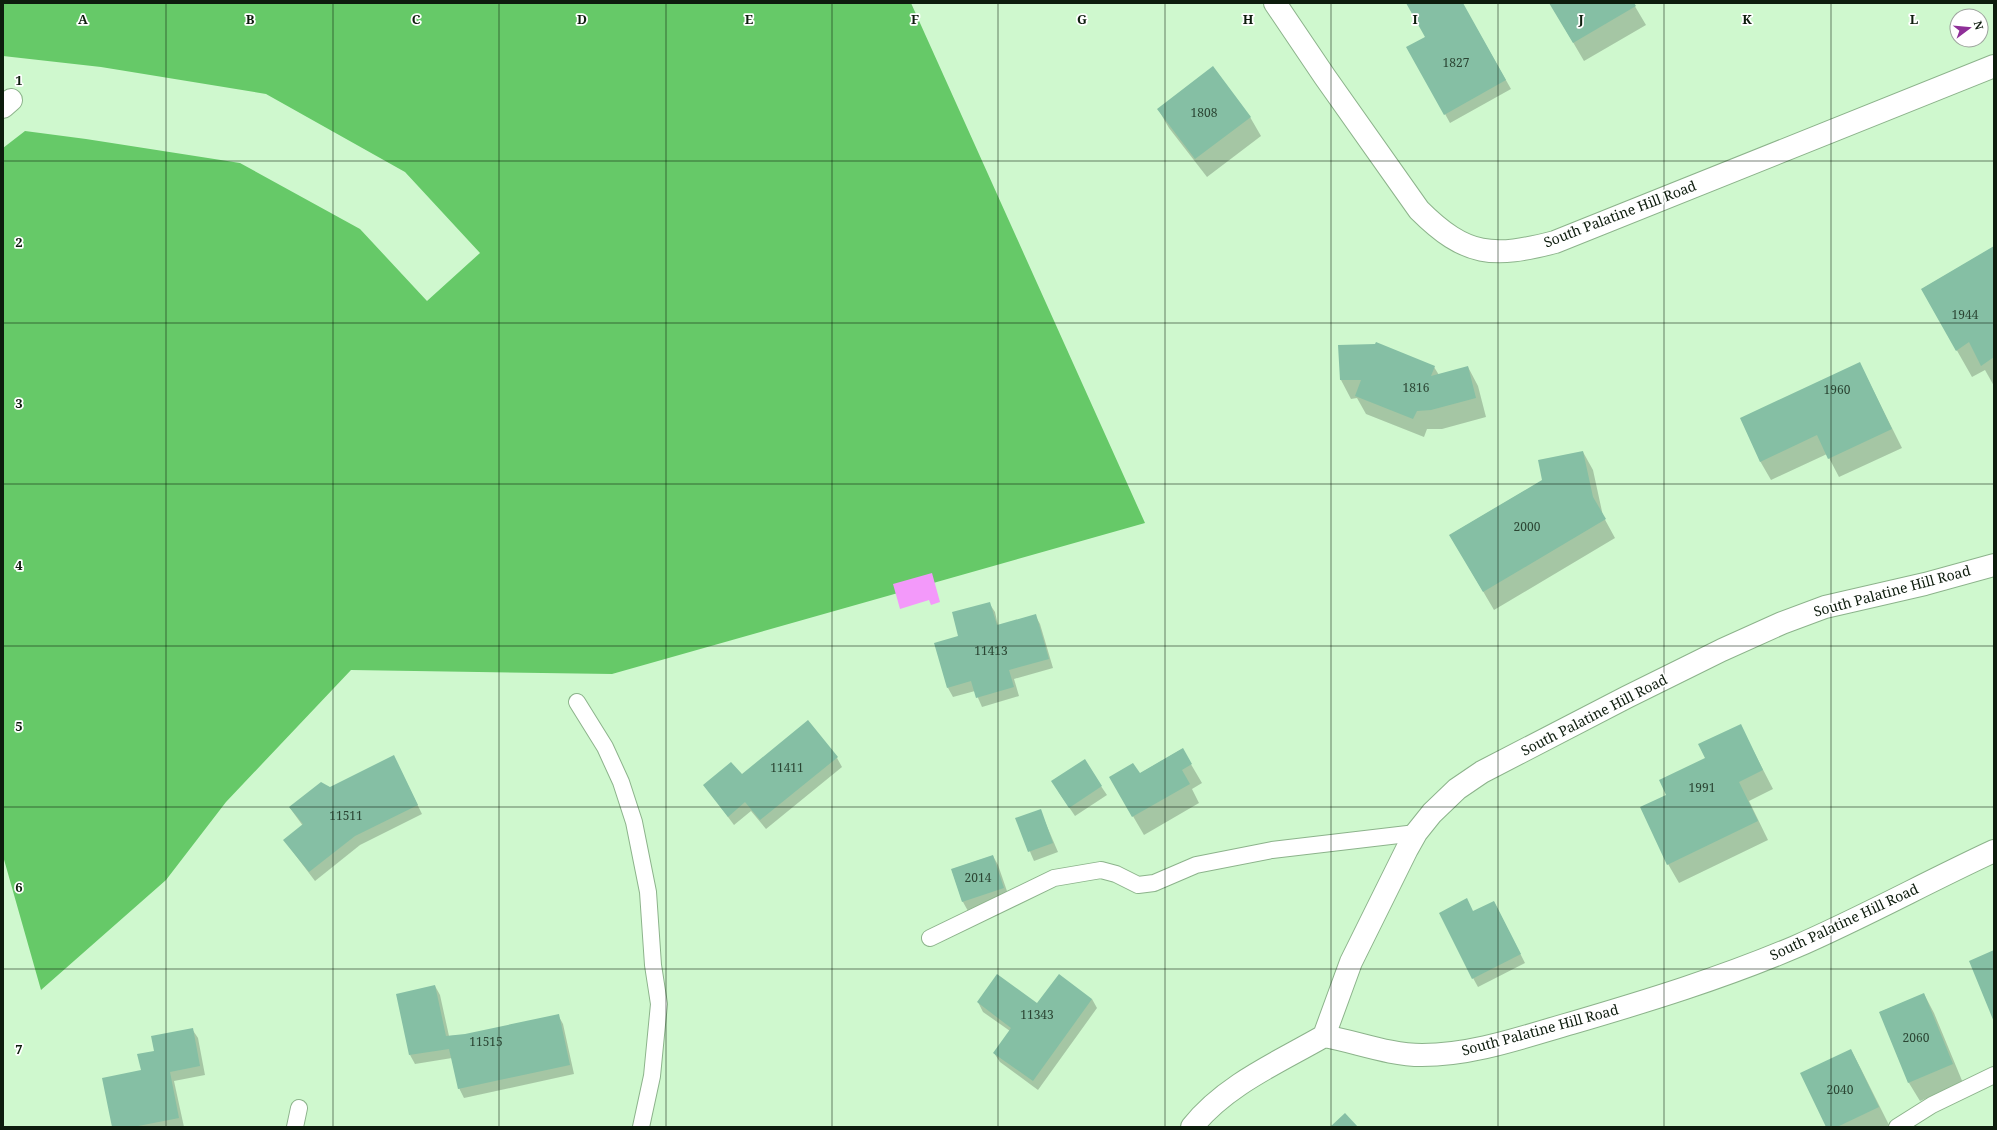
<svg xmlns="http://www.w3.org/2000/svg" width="1997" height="1130" font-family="'Noto Serif',serif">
  <rect width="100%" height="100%" fill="#cff8ce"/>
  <path fill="#66c968" d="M3 3H911L1145 523 612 674 351 670 226 802 166 880 41 990 3 856V148L25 131 86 139 240 163 360 229 427 301 480 253 405 172 266 94 101 67 3 56Z"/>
  <path fill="#f399fa" d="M932 573 940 602 931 605 929 600 900 609 893 584Z"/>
  <path fill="#0003" d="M1407 3H1462L1511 89 1450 123 1408 47 1426 37Z
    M1550 3H1633L1646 25 1584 61Z
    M1158 109 1250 117 1261 136 1207 177 1169 128Z
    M1994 247V386L1985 370 1972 377 1922 289Z
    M1376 345 1434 367 1439 375 1468 367 1478 386 1486 417 1442 429H1427L1424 437 1366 414 1357 398 1351 399 1341 380Z
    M1860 364 1902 448 1839 477 1827 454 1771 480 1760 461Z
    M1583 452 1593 470 1603 516 1615 538 1494 610 1450 535 1543 480Z
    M989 603 995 612 998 626 1035 615 1040 624 1053 668 1014 679 1019 696 982 707 975 691 953 697 948 688 960 636Z
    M1740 725 1773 789 1749 801 1768 840 1679 883 1668 864 1667 795Z
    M1182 749 1202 783 1192 789 1199 803 1144 835 1110 777 1139 774Z
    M837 758 842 767 766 829 751 811 734 825 704 785 742 776Z
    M1084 761 1107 795 1075 816 1058 791Z
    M398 765 422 814 360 845 315 881 284 840 303 826 290 808 330 788Z
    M1040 810 1058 852 1034 861 1016 819Z
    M993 856 998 865 1009 897 968 911 963 902 952 870Z
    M1494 902 1525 963 1478 987 1473 978 1474 912Z
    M435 986 440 995 449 1036 465 1035 558 1015 563 1024 574 1074 464 1098 459 1088 452 1058 415 1064 410 1055Z
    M1924 994 1934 1013 1963 1083 1920 1101 1909 1083 1880 1012Z
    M1092 999 1097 1008 1038 1090 1000 1062 994 1053 1010 1031 983 1012 978 1002 1038 1004Z
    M192 1029 198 1038 205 1075 174 1081 184 1127H113L142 1071 155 1052Z
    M1851 1050 1861 1069 1889 1125 1886 1127H1827Z"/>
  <path fill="#85bfa4" d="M1406 3H1463L1506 80 1444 115 1406 47 1425 37Z
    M1549 3H1634L1636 6 1573 43Z
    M1213 66 1251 117 1195 159 1157 109Z
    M1994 246V357L1981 366 1969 342 1956 351 1921 289Z
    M1376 342 1435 366 1431 376 1468 366 1476 398 1431 410 1417 411 1413 419 1355 396 1361 380H1340L1338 345 1375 344Z
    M1860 362 1892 429 1828 459 1817 435 1760 462 1740 418Z
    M1583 451 1593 497 1606 519 1483 592 1449 535 1542 480 1538 460Z
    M990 602 997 625 1036 614 1049 659 1009 670 1014 687 976 698 971 681 947 688 934 643 958 636 952 612Z
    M808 720 838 757 760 820 745 802 728 817 703 785 731 762 742 774Z
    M1741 724 1763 770 1739 782 1758 821 1667 865 1640 807 1666 795 1659 780 1705 758 1698 744Z
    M1183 748 1192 764 1182 770 1190 784 1132 817 1109 777 1133 763 1140 773Z
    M394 755 418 805 355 836 309 872 283 840 303 824 289 807 321 782 330 787Z
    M1085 759 1102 786 1069 808 1051 781Z
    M1041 809 1053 843 1028 852 1015 818Z
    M993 855 1004 888 962 902 951 869Z
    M1467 898 1473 911 1494 901 1521 954 1472 979 1439 913Z
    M1994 950V1022L1969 961Z
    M997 974 1037 1003 1059 974 1092 999 1033 1081 993 1053 1011 1028 977 1002Z
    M435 985 446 1036 465 1034 559 1014 570 1065 458 1089 449 1049 409 1055 396 994Z
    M1924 993 1953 1064 1908 1083 1879 1012Z
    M193 1028 200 1066 170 1072 179 1118 133 1127H112L102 1078 141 1070 137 1054 154 1051 151 1036Z
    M1851 1049 1879 1107 1837 1127H1826L1800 1073Z
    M1345 1113 1358 1127H1330Z"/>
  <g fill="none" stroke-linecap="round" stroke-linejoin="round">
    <defs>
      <path id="service" d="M577 702 605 747 621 782 634 822 648 892 653 965 659 1004 652 1076 641 1127
        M930 938 1054 878 1101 870 1116 874 1138 885 1154 883 1196 865 1272 850 1416 833
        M295 1127 299 1108
        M1897 1127 1932 1105 1994 1075"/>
      <path id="minor" d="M3 107 11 100"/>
      <path id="tertiary" d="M1275 3 1325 77 1419 210C1466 257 1493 258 1555 242L1994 66
        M1994 565 1925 584 1825 607 1782 623 1722 650 1627 697 1482 772 1457 789 1432 813 1416 833 1407 849 1351 962 1324 1036C1357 1042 1389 1055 1422 1055 1473 1055 1523 1037 1572 1023 1647 1001 1722 978 1795 947 1862 918 1927 882 1994 851
        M1192 1127C1225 1085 1279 1062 1324 1036"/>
    </defs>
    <use href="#service" stroke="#8cb38b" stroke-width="18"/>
    <use href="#minor" stroke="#8cb38b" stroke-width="24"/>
    <use href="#tertiary" stroke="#8cb38b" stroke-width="24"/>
    <use href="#service" stroke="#fff" stroke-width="16"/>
    <use href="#minor" stroke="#fff" stroke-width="22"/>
    <use href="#tertiary" stroke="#fff" stroke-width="22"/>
  </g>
  <path fill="none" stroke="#0d1c0d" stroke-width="1" stroke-opacity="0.55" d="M166 3V1127M333 3V1127M499 3V1127M666 3V1127M832 3V1127M998 3V1127M1165 3V1127M1331 3V1127M1498 3V1127M1664 3V1127M1831 3V1127M3 161H1994M3 323H1994M3 484H1994M3 646H1994M3 807H1994M3 969H1994"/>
  <g text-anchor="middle" stroke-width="3.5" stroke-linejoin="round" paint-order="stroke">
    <g font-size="12" fill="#2b4533">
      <text x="1456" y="67">1827</text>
      <text x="1204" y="117">1808</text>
      <text x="1965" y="319">1944</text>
      <text x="1416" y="392">1816</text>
      <text x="1837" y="394">1960</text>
      <text x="1527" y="531">2000</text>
      <text x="991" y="655">11413</text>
      <text x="787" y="772">11411</text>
      <text x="1702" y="792">1991</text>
      <text x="346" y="820">11511</text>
      <text x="978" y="882">2014</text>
      <text x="1037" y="1019">11343</text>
      <text x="1916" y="1042">2060</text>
      <text x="486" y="1046">11515</text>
      <text x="1840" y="1094">2040</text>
    </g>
    <g font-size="14" fill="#0d1c0d" stroke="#fff">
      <text transform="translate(1620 214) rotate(-21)" y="5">South Palatine Hill Road</text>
      <text transform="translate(1892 591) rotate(-15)" y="5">South Palatine Hill Road</text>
      <text transform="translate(1594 715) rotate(-27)" y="5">South Palatine Hill Road</text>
      <text transform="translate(1844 922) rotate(-25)" y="5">South Palatine Hill Road</text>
      <text transform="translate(1540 1030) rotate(-15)" y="5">South Palatine Hill Road</text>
    </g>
  </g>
  <g font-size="13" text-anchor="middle" font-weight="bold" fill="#0d1c0d" stroke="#fff" stroke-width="3.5" stroke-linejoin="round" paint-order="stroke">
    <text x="83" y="24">A</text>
    <text x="250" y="24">B</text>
    <text x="416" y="24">C</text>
    <text x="582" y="24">D</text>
    <text x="749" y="24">E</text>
    <text x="915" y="24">F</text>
    <text x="1082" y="24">G</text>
    <text x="1248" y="24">H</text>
    <text x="1415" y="24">I</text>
    <text x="1581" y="24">J</text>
    <text x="1747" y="24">K</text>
    <text x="1914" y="24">L</text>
    <text x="19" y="85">1</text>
    <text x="19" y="247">2</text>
    <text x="19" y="408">3</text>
    <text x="19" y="570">4</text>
    <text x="19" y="731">5</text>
    <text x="19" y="892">6</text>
    <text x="19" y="1054">7</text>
  </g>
  <rect width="1997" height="1130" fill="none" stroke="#0d1c0d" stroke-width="8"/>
  <g transform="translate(1969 28) rotate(74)"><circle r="19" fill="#ffffff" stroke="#9ea49e"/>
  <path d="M0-3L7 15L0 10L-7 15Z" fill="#8f2f98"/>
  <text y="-6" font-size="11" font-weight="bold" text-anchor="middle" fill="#0d1c0d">N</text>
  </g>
</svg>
